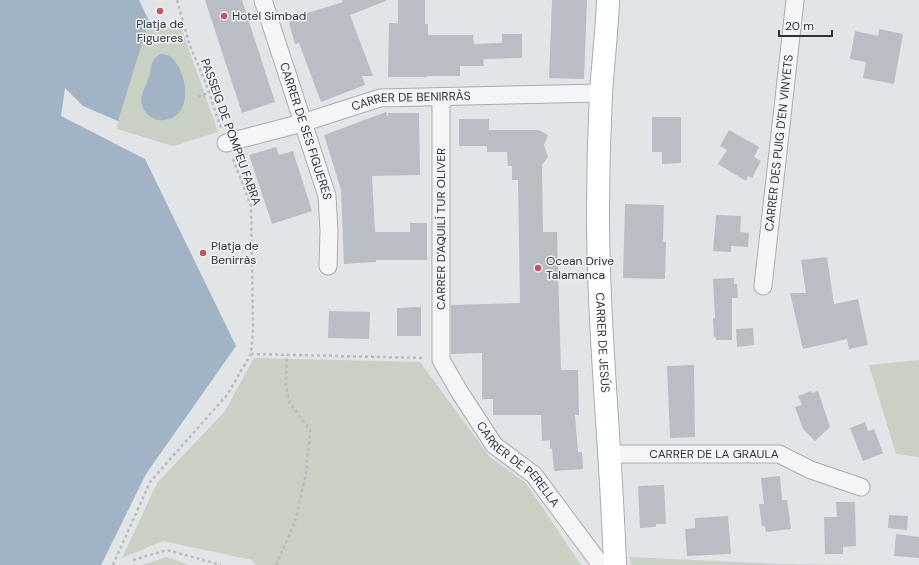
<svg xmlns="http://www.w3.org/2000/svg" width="919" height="565" font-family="'DM Sans',sans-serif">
  <rect width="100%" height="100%" fill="#e2e5e8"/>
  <path fill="#c8d1c4" d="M147 26 155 29 181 27 218 132 173 146 117 129 118 121Z
    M254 358 420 362 490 457 526 483 581 565H255L252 560 163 541 122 558 157 483 225 411Z
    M919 360V457L896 454 869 365Z
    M167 557 189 565H142Z
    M629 557 781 564 867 565H632Z"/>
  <path fill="#a1b3c4" d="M0 0H139L149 21 118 121 83 106 65 88 61 116 145 159 236 346 146 474 101 565H0Z
    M161 54C166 54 169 55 172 58 188 74 194 117 164 120 157 121 152 118 147 114 135 100 145 90 149 77 152 66 150 59 161 54Z"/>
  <path fill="#b9bec5" d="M205 0H242L275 102 242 113Z
    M342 0H386V1L350 15 373 76H362L365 85 321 102 299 43 295 44 288 19 343 2Z
    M398 0H425V24H428V35H473L474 44 502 43V34H522V58L483 59 484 66H460V76H427V77H388L389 23H398Z
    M552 0H587L584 79 549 78Z
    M879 29 903 34 894 84 863 78 866 62 850 59 855 31 878 36Z
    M386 112 388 117V113H419L420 175 372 176 375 232H410V223H427V260H376V262L344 264 341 190 324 135Z
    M652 117H681V163L662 164V152H652Z
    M459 119H489V130H539L548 135 544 145 548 157 542 165 543 232H557L561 370H578L579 415H575L578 452H582L583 469 554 471 552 448 550 449V440L542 441 541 415H493V399H482V353L451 354V305L520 303 518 180H512V166H508L507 152H487V146H459Z
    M729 130 759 147 754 157 761 161 752 178 748 176 746 181 718 164 727 150 720 146Z
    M276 147 279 155 293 151 312 211 272 224 249 155Z
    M625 204 664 205 663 242H666L665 279 623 278Z
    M716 215 741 216 740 232 749 233 748 247 731 246V252L713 251Z
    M827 257 834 304 858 299 868 345 849 349 847 339 803 349 790 293H806L801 260Z
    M734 278V284H737L738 298H732V340H716V337H714L713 318H715L713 279Z
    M421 307V336H397V308Z
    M329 311 370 312 369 339 328 338Z
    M753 328 754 345 737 347 736 329Z
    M694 365 695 437 670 438 667 366Z
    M811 391 812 393 818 391 830 427 815 441 803 429 795 407 802 405 798 396Z
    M865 422 868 431 874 429 883 453 863 461 850 428Z
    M780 476 782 500H787L791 529 766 532 765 526H762L759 504H764L761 478Z
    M664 485 666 524H656V527L640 528 638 486Z
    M836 502H855L856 546 843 547V554H825L824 517H837Z
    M889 515 908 516 907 530 888 528Z
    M728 516 731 554 687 556 685 529 695 528V518Z
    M896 534 919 537V558L894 556Z"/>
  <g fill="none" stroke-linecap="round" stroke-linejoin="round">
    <defs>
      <g id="street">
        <path id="s1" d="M263 0 327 196 329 231 328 266"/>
        <path id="s2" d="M441 97V360L459 391 494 445 534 475 601 565"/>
        <path id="s3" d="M226 143 302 123 380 98 601 93"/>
        <path id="s4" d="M763 286 795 0"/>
        <path id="s5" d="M608 454H779L811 470 861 487"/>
      </g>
      <g id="secondary">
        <path id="s6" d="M608 0C607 31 603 62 601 94 599 133 598 172 598 211 598 329 611 447 615 565"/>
      </g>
    </defs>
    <use href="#street" stroke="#a8acb2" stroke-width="19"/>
    <use href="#secondary" stroke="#a8acb2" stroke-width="24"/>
    <path stroke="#b8bbc0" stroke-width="2.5" stroke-dasharray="3 3" stroke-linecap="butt" d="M177 0 189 43 206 84 221 128
      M198 97 209 93
      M251 354 424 358
      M133 560 167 550 221 565
      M113 565 150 482 227 395 251 354 253 328 251 206 233 159
      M276 565 295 522 306 473 310 430 289 402 286 386 287 355"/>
    <use href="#street" stroke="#f4f5f7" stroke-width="17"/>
    <use href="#secondary" stroke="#fff" stroke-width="22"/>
  </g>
  <g fill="#bf5568" stroke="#f1f3f6" stroke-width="1.5">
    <circle cx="160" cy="11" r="4"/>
    <circle cx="224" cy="16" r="4"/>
    <circle cx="203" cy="253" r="4"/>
    <circle cx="538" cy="268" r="4"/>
  </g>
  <g text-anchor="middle" stroke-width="3" stroke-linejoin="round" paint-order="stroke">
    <g font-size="12" fill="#2c333e" stroke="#f1f3f6" text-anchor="start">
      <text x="232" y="20">Hotel Simbad</text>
      <text x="160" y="28" text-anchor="middle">Platja de<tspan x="160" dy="14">Figueres</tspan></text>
      <text x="211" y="250">Platja de<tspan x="211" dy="14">Benirràs</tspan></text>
      <text x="546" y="265">Ocean Drive<tspan x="546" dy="14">Talamanca</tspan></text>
    </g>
    <g font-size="12" fill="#2c333e" stroke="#f1f3f6">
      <text dy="4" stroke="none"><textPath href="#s3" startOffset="191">CARRER DE BENIRRÀS</textPath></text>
      <text transform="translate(231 132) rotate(70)" y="4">PASSEIG DE POMPEU FABRA</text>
      <text dy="4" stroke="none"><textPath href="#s1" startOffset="138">CARRER DE SES FIGUERES</textPath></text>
      <text dy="4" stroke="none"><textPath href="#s4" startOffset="144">CARRER DES PUIG D'EN VINYETS</textPath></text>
      <text transform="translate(441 229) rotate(-90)" y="4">CARRER D'AQUILÍ TUR OLIVER</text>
      <text dy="4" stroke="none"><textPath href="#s6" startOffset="343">CARRER DE JESÚS</textPath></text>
      <text dy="4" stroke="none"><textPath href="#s5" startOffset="106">CARRER DE LA GRAULA</textPath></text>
      <text dy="4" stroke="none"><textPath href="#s2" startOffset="394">CARRER DE PERELLA</textPath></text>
    </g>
  </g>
  <path d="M779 30v6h53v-6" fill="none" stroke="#2c333e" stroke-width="2"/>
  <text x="785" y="30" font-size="12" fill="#2c333e" stroke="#f1f3f6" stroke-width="3" paint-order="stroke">20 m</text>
</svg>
